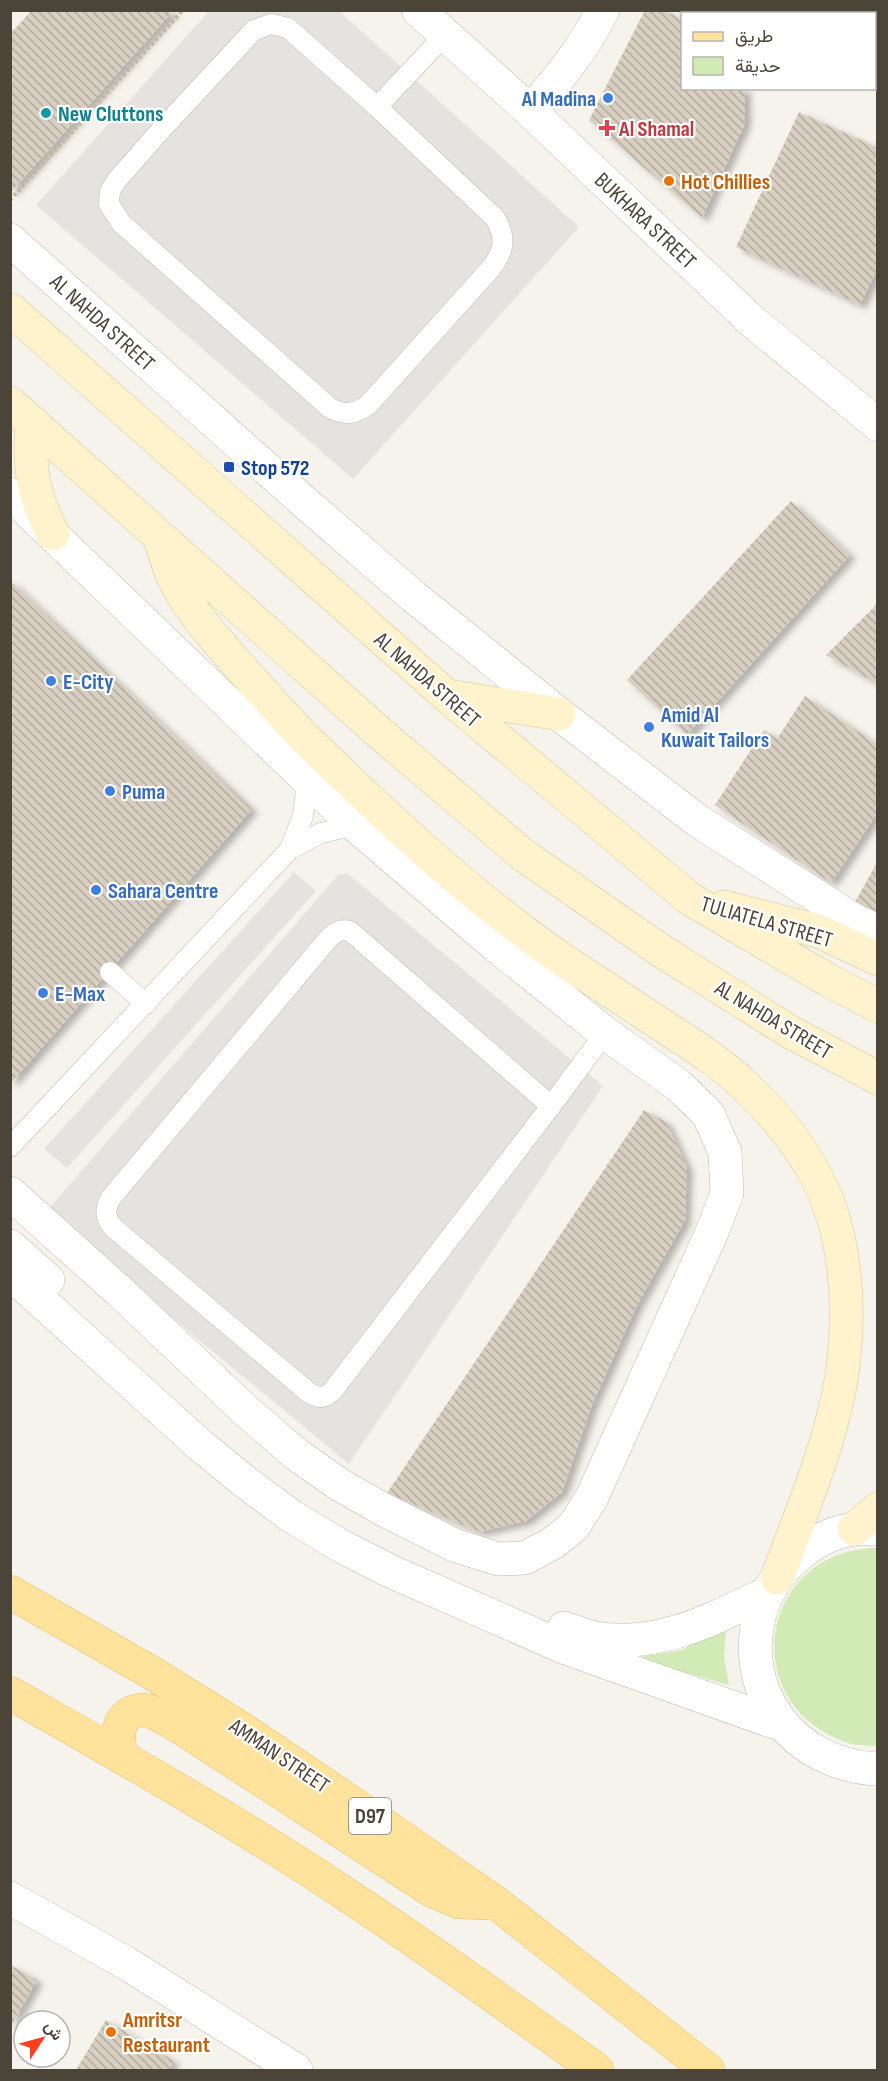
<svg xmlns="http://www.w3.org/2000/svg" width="888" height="2081" font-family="'Sofia Sans Condensed',Vazirmatn,sans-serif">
  <defs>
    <pattern id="building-back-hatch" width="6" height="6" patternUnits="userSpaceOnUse" patternTransform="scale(1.5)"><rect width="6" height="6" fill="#d8cfc1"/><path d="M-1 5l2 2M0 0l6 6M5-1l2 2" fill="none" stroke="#b1aa9e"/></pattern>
    <filter id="shadow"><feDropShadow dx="6" dy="4" stdDeviation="3" flood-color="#0004"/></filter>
  </defs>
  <rect width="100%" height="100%" fill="#f6f3ec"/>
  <path fill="#d2eab5" d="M877 1548H878L877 1746C867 1745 855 1746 846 1742 735 1704 759 1550 877 1548Z
    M726 1626 724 1657 729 1685 634 1658 682 1650Z"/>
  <path fill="#e5e3e0" d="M338 10 579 227 353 479 36 205 209 11Z
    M294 872 316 891 67 1168 44 1149Z
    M347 873 603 1086 349 1464 45 1213 338 875Z"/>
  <path fill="url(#building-back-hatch)" filter="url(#shadow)" d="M32 10H174L10 193V34Z
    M645 10H663L682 19V88H745V123L702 218 589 120Z
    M675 10H790L788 14H682Z
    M799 112 878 148V268L860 305 736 247Z
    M791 501 850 555 687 735 627 680Z
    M10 580 252 809 10 1084Z
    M878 603V684L826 655Z
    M805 696 878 745V812L831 883 715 805 764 730 777 739Z
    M878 861V915L855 902Z
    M644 1110 666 1122 687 1167 685 1220 637 1305 592 1405 562 1492 526 1521 480 1532 387 1493Z
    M10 1965 37 1980 10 2028Z
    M106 2020 174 2061 169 2070H76Z"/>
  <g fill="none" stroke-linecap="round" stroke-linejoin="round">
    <defs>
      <path id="lane" d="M271 24 288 28 377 107 495 218C506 236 505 250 492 267L369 404C356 414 345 416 330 408L121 223 109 204 110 191 117 180 160 131 254 30Z
        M377 107 445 35
        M290 849 303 816 307 780
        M110 972 146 1004
        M551 1106 350 931C341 929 336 931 329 938L110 1199C104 1212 105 1220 116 1230L308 1392C318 1399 326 1399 334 1389L551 1106 605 1033
        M10 1147 290 849 321 833 355 825"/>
      <path id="street" d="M418 10 530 111 753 322 878 425
        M530 111C558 80 584 48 603 10
        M10 240 302 500 414 597 559 714 698 821 854 920 878 931
        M10 494 355 825 495 945 605 1033 678 1085 708 1114 725 1152 727 1193 712 1232 592 1497 574 1526 553 1543 525 1558 498 1559 454 1545 386 1511 340 1485 296 1454 244 1409 119 1291 10 1193
        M10 1246 48 1280
        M10 1273 200 1445 244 1481 291 1516 341 1546 390 1571 563 1647 782 1725
        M878 1529C870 1529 862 1528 855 1529 835 1531 816 1541 801 1553 783 1567 770 1585 762 1607 735 1689 793 1766 878 1769
        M564 1628C574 1631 585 1636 595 1638 658 1649 713 1619 767 1593
        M10 1898 126 1963 296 2070"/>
      <path id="secondary" d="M10 309 447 696 690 899 828 980 878 1006
        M10 403 382 735 522 854 660 950 790 1032 878 1078
        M32 422C28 465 33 495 53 534
        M160 538C165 555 170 573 179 588 193 614 213 636 232 658 256 685 280 712 305 738 385 816 468 894 560 958 596 982 632 1005 668 1029 694 1046 721 1063 744 1085 773 1112 800 1144 818 1180 845 1232 850 1301 844 1358 837 1430 802 1510 777 1578
        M448 696 559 714
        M724 907 818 931 878 959
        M854 1529 878 1509"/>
      <path id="primary" d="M10 1592 152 1673 242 1729 355 1805 496 1903 708 2070
        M10 1693C122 1757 234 1820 341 1891 428 1948 512 2009 597 2070
        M121 1757C119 1741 114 1723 131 1713 137 1710 143 1709 150 1711 160 1715 170 1722 180 1727L431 1890 459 1902 491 1903"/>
    </defs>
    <use href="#lane" stroke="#c2bbae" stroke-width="21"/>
    <use href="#street" stroke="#c2bbae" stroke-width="34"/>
    <use href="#secondary" stroke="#d6c79b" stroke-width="34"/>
    <use href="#primary" stroke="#e6c16a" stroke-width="34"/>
    <path stroke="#c4b79f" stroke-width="4" stroke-dasharray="3 3" stroke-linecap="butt" d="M10 200 183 10"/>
    <use href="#lane" stroke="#fff" stroke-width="20"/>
    <use href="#street" stroke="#fff" stroke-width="33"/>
    <use href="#secondary" stroke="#fff3cd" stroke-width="33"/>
    <use href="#primary" stroke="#ffe39c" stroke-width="33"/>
  </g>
  <g fill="#3f7fe0" stroke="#fff" stroke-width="2">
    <circle cx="608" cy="98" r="6"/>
    <circle cx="51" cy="681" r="6"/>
    <circle cx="649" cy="727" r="6"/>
    <circle cx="110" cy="791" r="6"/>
    <circle cx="96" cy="890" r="6"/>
    <circle cx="43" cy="993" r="6"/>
  </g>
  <circle fill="#0f9aa8" stroke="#fff" stroke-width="2" cx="46" cy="113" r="6"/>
  <path fill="#e0444e" stroke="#fff" stroke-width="2" d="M604 119h6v6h6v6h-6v6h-6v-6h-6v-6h6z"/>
  <g fill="#e8710a" stroke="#fff" stroke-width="2">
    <circle cx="669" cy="181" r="6"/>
    <circle cx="111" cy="2032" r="6"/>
  </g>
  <rect fill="#1a4fb4" stroke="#fff" stroke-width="2" x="223" y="461" width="12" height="12" rx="3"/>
  <g text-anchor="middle" stroke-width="4.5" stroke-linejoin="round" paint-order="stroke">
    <rect fill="#fff" stroke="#817c74" stroke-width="1.5" x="349" y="1798" width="42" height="36" rx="4.5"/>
    <g font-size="21" font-weight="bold" fill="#4b4439">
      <text x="370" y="1823">D97</text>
    </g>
    <g font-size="22" font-weight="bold" fill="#366cbe" stroke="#fff" text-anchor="start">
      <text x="596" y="106" text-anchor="end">Al Madina</text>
      <text x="63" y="689">E-City</text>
      <text x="661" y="722">Amid Al<tspan x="661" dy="25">Kuwait Tailors</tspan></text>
      <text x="122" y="799">Puma</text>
      <text x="108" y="898">Sahara Centre</text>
      <text x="55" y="1001">E-Max</text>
    </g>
    <g font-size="22" font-weight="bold" fill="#0d838f" stroke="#fff" text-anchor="start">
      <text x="58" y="121">New Cluttons</text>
    </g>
    <g font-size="22" font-weight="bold" fill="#be3a42" stroke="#fff" text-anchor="start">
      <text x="619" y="136">Al Shamal</text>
    </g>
    <g font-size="22" font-weight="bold" fill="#c56008" stroke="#fff" text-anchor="start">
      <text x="681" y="189">Hot Chillies</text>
      <text x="123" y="2027">Amritsr<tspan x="123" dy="25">Restaurant</tspan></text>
    </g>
    <g font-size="22" fill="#4b4439" stroke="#fff">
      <text transform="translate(646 220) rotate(43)" y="8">BUKHARA STREET</text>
      <text transform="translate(103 322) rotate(42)" y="8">AL NAHDA STREET</text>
      <text transform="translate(428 679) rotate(41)" y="8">AL NAHDA STREET</text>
      <text transform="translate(767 921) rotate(16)" y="8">TULIATELA STREET</text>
      <text transform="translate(774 1019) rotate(31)" y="8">AL NAHDA STREET</text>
      <text transform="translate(280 1755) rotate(34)" y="8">AMMAN STREET</text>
    </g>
    <g font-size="22" font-weight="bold" fill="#164399" stroke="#fff" text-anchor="start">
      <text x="241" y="475">Stop 572</text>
    </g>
  </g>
  <rect width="888" height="2081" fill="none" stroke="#4b4439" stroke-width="24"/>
  <rect x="681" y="12" width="195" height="78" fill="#ffffff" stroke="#b7b4b0" stroke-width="1.5"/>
  <rect x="693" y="32" width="30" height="9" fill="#ffe39c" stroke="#b7b4b0" stroke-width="1.5"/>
  <text x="735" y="42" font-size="18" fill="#4b4439">طريق</text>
  <rect x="693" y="57" width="30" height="18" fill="#d2eab5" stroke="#b7b4b0" stroke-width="1.5"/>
  <text x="735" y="72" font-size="18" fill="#4b4439">حديقة</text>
  <g transform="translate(42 2039) rotate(54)"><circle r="28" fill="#ffffff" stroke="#b7b4b0" stroke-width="1.5"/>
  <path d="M0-4.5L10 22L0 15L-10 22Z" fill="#fc3f1d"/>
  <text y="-9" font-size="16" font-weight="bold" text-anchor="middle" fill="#4b4439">ش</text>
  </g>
</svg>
